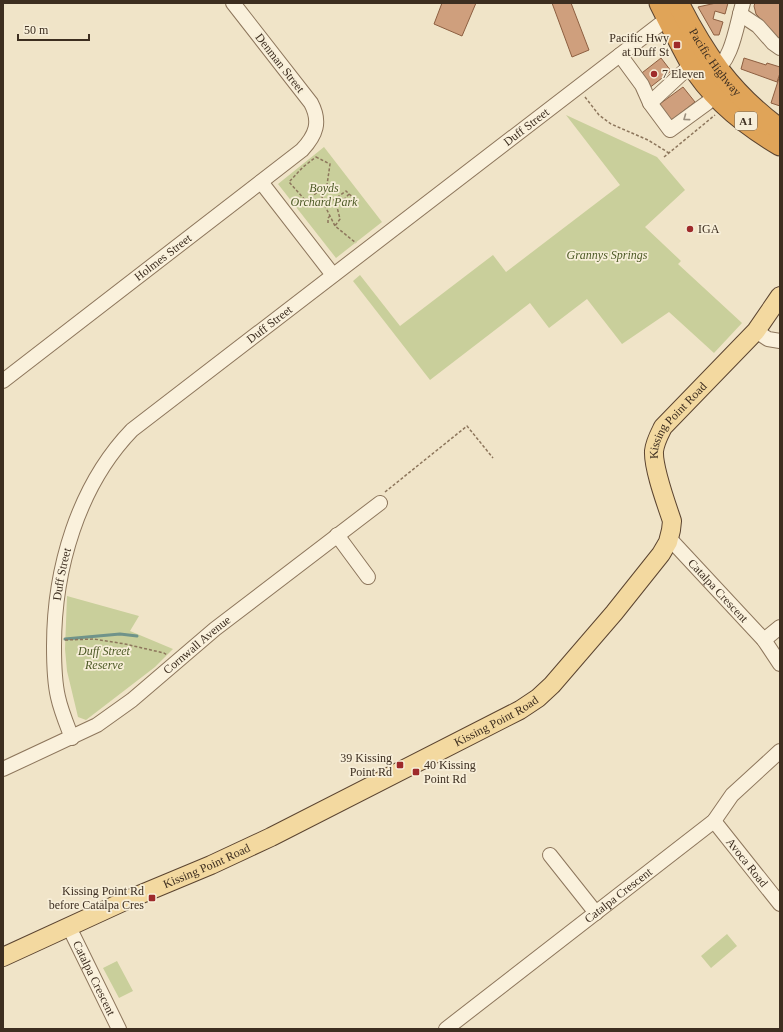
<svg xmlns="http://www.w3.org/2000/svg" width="783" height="1032" font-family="Georgia,serif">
  <rect width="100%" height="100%" fill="#f0e4c8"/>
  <path fill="#c9cf9b" d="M566 115 657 157 685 190 645 227 681 261 678 264 742 323 714 353 669 312 622 344 587 299 549 328 530 303 430 380 353 281 360 275 400 326 493 255 506 272 620 185Z
    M324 147 382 222 336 258 278 184Z
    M67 596 139 616 130 631 173 649 155 667 86 720 78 717 67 671 65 649Z
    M727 934 737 946 711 968 701 956Z
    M117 961 133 991 119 998 103 968Z"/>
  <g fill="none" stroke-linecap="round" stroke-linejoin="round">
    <path stroke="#6f938a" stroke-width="3" d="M65 639 120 634 137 636"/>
  </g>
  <path fill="#cf9f7d" stroke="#8d5f41" d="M442 3H476L462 36 434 24Z
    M552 3H571L589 50 572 57Z
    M716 3H728L725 14 715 11 713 19 723 22 719 35H714L698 7Z
    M755 3H780V39L756 14 754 6Z
    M661 58 671 71 648 89 638 76Z
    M744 58 766 65 767 63 780 67V73L777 82 741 69Z
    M780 75V106L771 103Z
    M683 87 695 102 669 122 657 106Z"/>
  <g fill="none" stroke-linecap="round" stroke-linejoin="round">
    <defs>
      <g id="minor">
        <path d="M740 14 758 26 773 43 780 48"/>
        <path d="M620 55 642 85 650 103 670 130 707 103 716 94"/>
        <path d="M712 74C733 60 736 26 743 3"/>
        <path d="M650 103 692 64"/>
        <path d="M261 182 333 275"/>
        <path d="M756 331 768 339 780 341"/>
        <path id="s1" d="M3 381 302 150C316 135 321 122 311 103L233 3"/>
        <path d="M337 535 368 577"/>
        <path id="s2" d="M669 538 764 640 780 664"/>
        <path d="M764 640 780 627"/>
        <path id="s3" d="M72 738C67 725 61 711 58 697 54 680 54 663 54 646 54 569 78 486 132 430L668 18"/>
        <path id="s4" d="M3 769 97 725 132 700 215 629 380 503"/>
        <path id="s5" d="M714 821 780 904"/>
        <path d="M550 855 596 913"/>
        <path id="s6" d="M69 927 119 1029"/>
        <path id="s7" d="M446 1029 714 821 732 795 780 751"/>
      </g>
      <g id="major">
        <path id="s8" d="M3 957 127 900 211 865 271 837 520 710 538 698 552 685 614 613 661 554 668 542 671 530 672 521C666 503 653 468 654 451 655 442 659 435 663 427L756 331 780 296"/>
      </g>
      <g id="highway">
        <path d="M660 3C670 23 680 43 691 63 711 97 746 125 780 145"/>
        <path id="s9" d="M678 3C704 54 729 91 775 126"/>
      </g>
    </defs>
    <use href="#minor" stroke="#8d765c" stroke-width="16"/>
    <use href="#major" stroke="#5b4430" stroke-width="20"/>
    <use href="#highway" stroke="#5b4430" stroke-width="23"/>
    <path stroke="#8d765c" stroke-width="1.5" stroke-dasharray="3 2" stroke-linecap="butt" d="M585 97 599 115 611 124 648 140 669 153
      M316 157 330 164 327 185 306 201 289 182 303 167Z
      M664 157 715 115
      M320 191 325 206 335 226 356 243
      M349 194 354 198
      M325 206 346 191 349 194 337 207 340 219 335 226
      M328 223V218L330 216
      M385 492 467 426 493 458
      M65 640 94 639 125 644 164 653 167 655"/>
    <use href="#minor" stroke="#faf1dc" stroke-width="14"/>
    <use href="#major" stroke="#f3d9a0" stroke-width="18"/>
    <use href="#highway" stroke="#e0a458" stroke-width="21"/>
  </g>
  <defs><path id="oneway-chevron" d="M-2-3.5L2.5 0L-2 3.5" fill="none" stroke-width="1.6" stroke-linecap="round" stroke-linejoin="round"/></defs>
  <use stroke="#9c907e" href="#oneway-chevron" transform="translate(686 118) rotate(144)"/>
  <g fill="#9e2a2b" stroke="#f7eed8" stroke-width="1.5">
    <rect x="673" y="41" width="8" height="8" rx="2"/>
    <circle cx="654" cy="74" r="4"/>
    <circle cx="690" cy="229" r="4"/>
    <rect x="396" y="761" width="8" height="8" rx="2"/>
    <rect x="412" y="768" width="8" height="8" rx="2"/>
    <rect x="148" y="894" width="8" height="8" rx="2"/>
  </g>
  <g text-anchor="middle" stroke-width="3.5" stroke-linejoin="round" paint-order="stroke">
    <rect fill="#f7eed8" stroke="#756857" stroke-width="1" x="735" y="112" width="22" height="18" rx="3"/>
    <g font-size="11" font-weight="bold" fill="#3d2e20">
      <text x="746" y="125">A1</text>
    </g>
    <g font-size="12" fill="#3d2e20" stroke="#f7eed8" text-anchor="end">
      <text x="669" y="42">Pacific Hwy<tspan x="669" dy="14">at Duff St</tspan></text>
      <text x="662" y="78" text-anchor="start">7 Eleven</text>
      <text x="698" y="233" text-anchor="start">IGA</text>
      <text x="392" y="762">39 Kissing<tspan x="392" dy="14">Point Rd</tspan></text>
      <text x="424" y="769" text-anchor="start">40 Kissing<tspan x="424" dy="14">Point Rd</tspan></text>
      <text x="144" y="895">Kissing Point Rd<tspan x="144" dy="14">before Catalpa Cres</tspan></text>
    </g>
    <g font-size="12" fill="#3d2e20" stroke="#f7eed8">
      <text dy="4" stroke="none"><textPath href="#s9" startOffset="70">Pacific Highway</textPath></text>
      <text transform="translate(280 63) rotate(52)" y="4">Denman Street</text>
      <text dy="4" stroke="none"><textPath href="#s3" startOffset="827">Duff Street</textPath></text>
      <text dy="4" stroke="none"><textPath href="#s1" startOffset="202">Holmes Street</textPath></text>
      <text dy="4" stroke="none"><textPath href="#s3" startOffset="503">Duff Street</textPath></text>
      <text dy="4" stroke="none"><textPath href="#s8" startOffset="931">Kissing Point Road</textPath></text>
      <text dy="4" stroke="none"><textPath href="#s3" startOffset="167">Duff Street</textPath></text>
      <text dy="4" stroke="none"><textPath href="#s2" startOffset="72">Catalpa Crescent</textPath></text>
      <text dy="4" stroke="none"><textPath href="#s4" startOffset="232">Cornwall Avenue</textPath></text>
      <text dy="4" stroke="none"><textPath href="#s8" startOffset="547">Kissing Point Road</textPath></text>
      <text dy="4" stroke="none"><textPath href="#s5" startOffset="53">Avoca Road</textPath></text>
      <text dy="4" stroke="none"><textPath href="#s8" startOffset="223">Kissing Point Road</textPath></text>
      <text dy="4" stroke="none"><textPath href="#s7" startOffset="218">Catalpa Crescent</textPath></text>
      <text dy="4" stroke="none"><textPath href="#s6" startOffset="57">Catalpa Crescent</textPath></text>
    </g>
    <g font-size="12" font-style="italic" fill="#4d5a26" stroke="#f7eed8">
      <text x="324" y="192">Boyds<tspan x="324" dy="14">Orchard Park</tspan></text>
      <text x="607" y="259">Grannys Springs</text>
      <text x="104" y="655">Duff Street<tspan x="104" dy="14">Reserve</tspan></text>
    </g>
  </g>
  <rect width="783" height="1032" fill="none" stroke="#3d2e20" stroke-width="8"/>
  <path d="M18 34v6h71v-6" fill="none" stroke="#3d2e20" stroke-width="2"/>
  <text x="24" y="34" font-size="12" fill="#3d2e20" stroke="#f7eed8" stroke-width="3" paint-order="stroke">50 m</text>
</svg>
